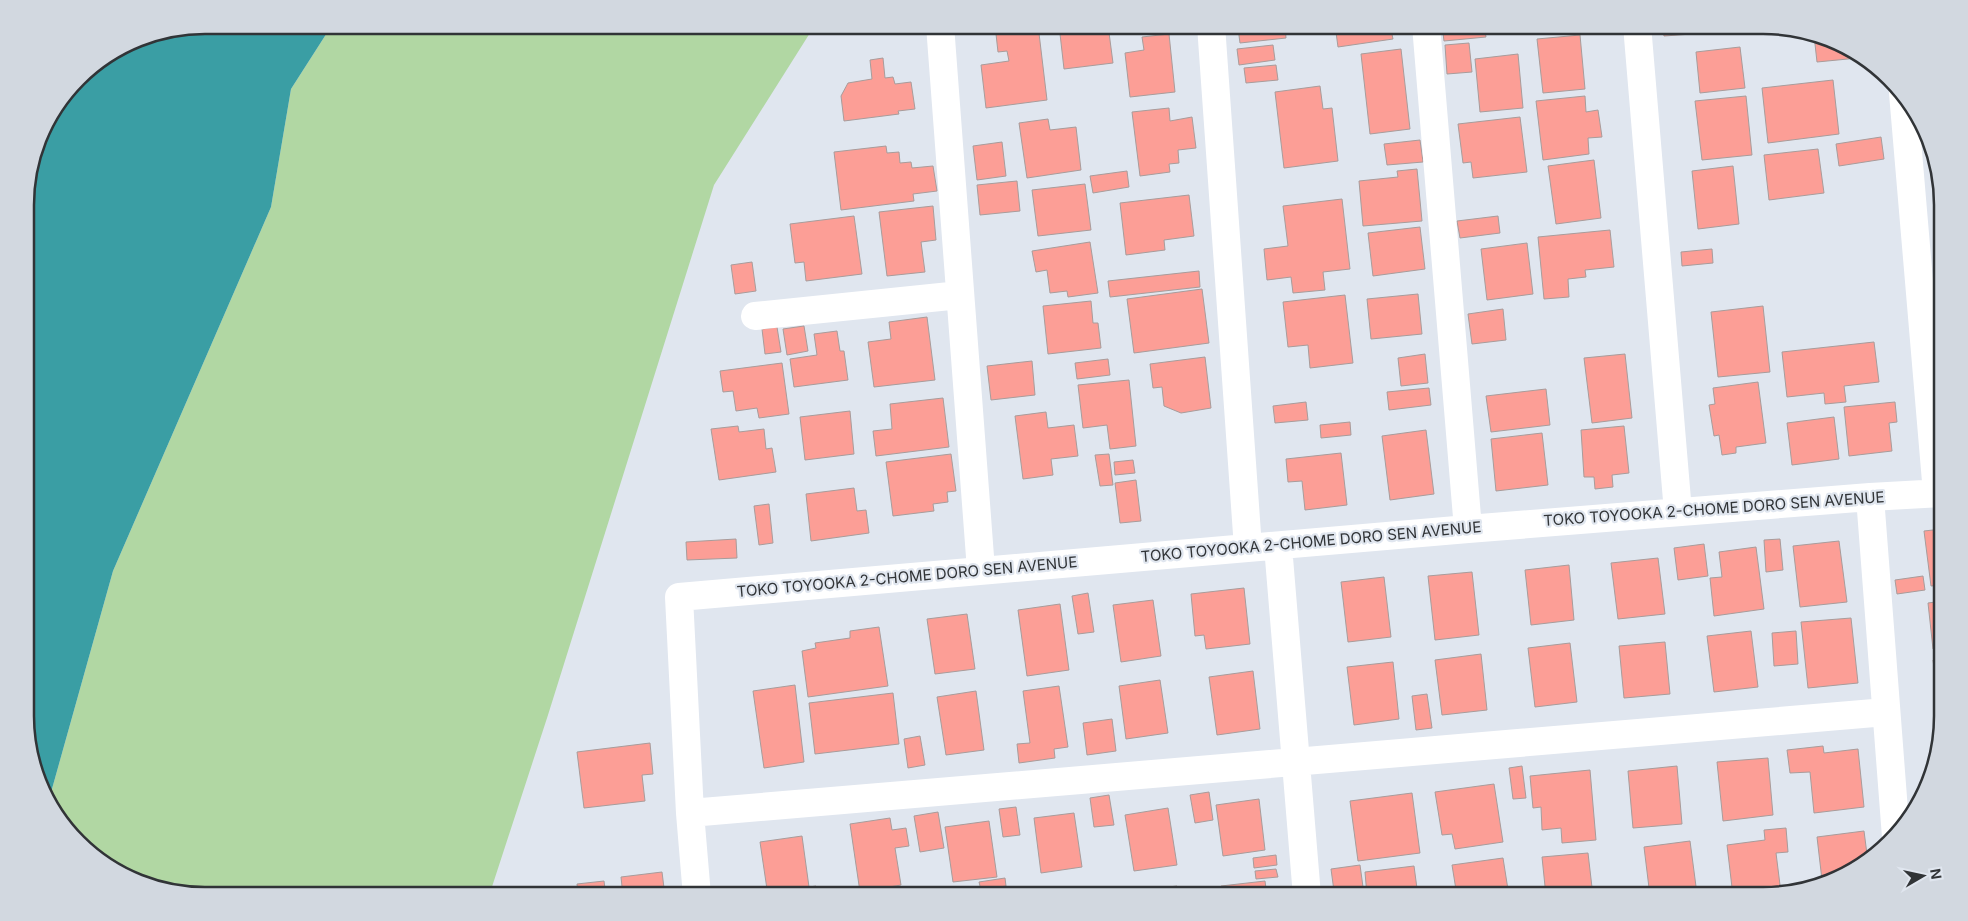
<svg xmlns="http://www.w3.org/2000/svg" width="1968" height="921" font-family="Inter,sans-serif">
  <rect width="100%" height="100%" fill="#e0e6ef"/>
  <path fill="#b1d7a3" d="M332 25H815L714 185 548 715 489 896H204L136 882 62 826 50 796 113 571 271 207 291 89Z"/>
  <path fill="#3a9ea4" d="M204 25H332L291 89 271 207 113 571 50 796 27 740 25 192 43 125 86 70 136 39Z"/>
  <path fill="#fc9e96" stroke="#a89c9b" d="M995 25H1038L1047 100 986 108 981 65 1009 61 1007 51 998 52Z
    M1059 25H1108L1113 63 1064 69Z
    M1113 25H1140L1141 31 1114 34Z
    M1271 25H1285L1286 38 1240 43 1238 28Z
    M1335 25H1390L1393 39 1338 47Z
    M1442 25H1484L1486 37 1444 41Z
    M1662 25H1691L1692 34 1664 36Z
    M1697 25H1746V27L1698 32Z
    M1169 34 1175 92 1130 97 1125 53 1144 50 1142 37Z
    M1580 35 1585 89 1543 93 1537 39Z
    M1814 35 1832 39 1858 58 1817 62Z
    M1469 43 1472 72 1447 74 1445 45Z
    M1273 45 1275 60 1239 65 1237 49Z
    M1740 47 1745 88 1700 93 1696 52Z
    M1401 49 1410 129 1370 134 1361 54Z
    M1518 54 1523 108 1480 112 1475 59Z
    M883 58 885 78 893 77 895 84 911 82 915 109 898 111 899 114 844 121 841 96 848 83 872 79 870 60Z
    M1276 65 1278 80 1246 83 1244 68Z
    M1833 80 1839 134 1768 143 1762 88Z
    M1320 86 1323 109 1332 108 1338 161 1284 168 1275 92Z
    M1585 96 1586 112 1598 110 1602 137 1588 138 1589 154 1543 160 1536 101Z
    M1746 96 1752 155 1702 160 1695 101Z
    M1169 108 1170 121 1192 117 1196 148 1178 150 1179 163 1169 164 1170 172 1140 176 1132 112Z
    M1520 117 1527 172 1473 178 1471 162 1463 163 1458 124Z
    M1048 119 1050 130 1076 127 1081 170 1027 178 1019 123Z
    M1881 137 1884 159 1839 166 1836 144Z
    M1420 140 1423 162 1387 165 1384 144Z
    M1002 142 1006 176 977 180 973 146Z
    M886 146 887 153 899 152 900 163 911 162 912 168 933 166 937 191 913 194 914 201 841 210 834 152Z
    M1818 149 1824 193 1769 200 1764 155Z
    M1594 160 1601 218 1556 224 1548 166Z
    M1733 166 1739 224 1698 229 1692 171Z
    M1417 169 1422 221 1363 226 1359 181 1398 177 1397 171Z
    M1127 171 1129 187 1093 193 1090 176Z
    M1017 181 1020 211 980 215 977 185Z
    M1085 184 1091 230 1038 236 1032 190Z
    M1189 195 1194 236 1164 240 1165 250 1126 255 1120 203Z
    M1342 199 1350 269 1323 272 1325 290 1293 293 1291 277 1267 280 1264 249 1288 246 1283 206Z
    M933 206 936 240 921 242 925 272 887 276 879 212Z
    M854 216 862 274 806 281 804 262 795 263 790 224Z
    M1498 216 1500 233 1460 238 1457 221Z
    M1420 227 1425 269 1373 276 1368 233Z
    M1610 230 1614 267 1585 270 1586 277 1568 279 1569 297 1544 299 1538 237Z
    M1090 242 1098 293 1068 297 1067 291 1050 293 1047 270 1036 272 1032 251Z
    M1527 243 1533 294 1487 300 1481 249Z
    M1712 249 1713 263 1682 266 1681 252Z
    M752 262 756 291 735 294 731 265Z
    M1199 271 1200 287 1110 297 1108 281Z
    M1202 289 1209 343 1134 353 1127 299Z
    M1418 294 1422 334 1371 339 1367 299Z
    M1345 295 1353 363 1310 368 1308 345 1288 347 1283 302Z
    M1091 301 1093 323H1098L1101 348 1048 354 1043 306Z
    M1763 306 1770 372 1718 377 1711 312Z
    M1503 309 1506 340 1472 344 1468 314Z
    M927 317 935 380 874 387 868 342 891 339 889 322Z
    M804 326 808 351 787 355 783 329Z
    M777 327 781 352 765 354 762 329Z
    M837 331 840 351H844L848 380 794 387 790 359 817 355 814 334Z
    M1874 342 1879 382 1844 386 1846 402 1825 404 1824 393 1787 397 1782 352Z
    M1425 354 1428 383 1401 386 1398 358Z
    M1625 354 1632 418 1592 423 1584 358Z
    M1205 357 1211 408 1181 413 1164 406 1162 387 1153 388 1150 364Z
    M1108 359 1110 375 1077 379 1075 363Z
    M1032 361 1035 395 991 400 987 366Z
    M782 363 789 414 759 418 757 408 736 411 733 391 723 392 720 371Z
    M1129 380 1136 446 1110 449 1107 425 1083 428 1078 385Z
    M1758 382 1766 443 1736 447V453L1722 455 1719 435 1714 436 1709 405 1715 404 1713 388Z
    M1429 388 1431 405 1389 410 1387 392Z
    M1546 389 1550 425 1491 432 1486 396Z
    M943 398 949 447 876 456 873 431 892 429 890 404Z
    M1306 402 1308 420 1275 423 1273 406Z
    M1895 402 1897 422 1889 423 1892 451 1849 456 1844 407Z
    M850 411 854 454 805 460 800 417Z
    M1046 412 1048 428 1074 425 1078 456 1051 459 1053 475 1023 479 1015 416Z
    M1834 417 1839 459 1792 465 1787 423Z
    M1350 422 1351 435 1321 438 1320 425Z
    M738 426 739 432 764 429 766 449 772 448 776 472 719 480 711 429Z
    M1624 426 1629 473 1612 475 1613 487 1595 489 1594 477H1584L1581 430Z
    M1426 430 1434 494 1390 500 1382 436Z
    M1542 433 1548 485 1496 491 1491 439Z
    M1341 453 1347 505 1305 510 1302 481 1288 482 1286 459Z
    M951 454 956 491 947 492 948 502 933 504 934 511 893 516 886 462Z
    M1109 454 1113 485 1100 486 1095 455Z
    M1133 460 1135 473 1115 475 1114 462Z
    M1136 480 1141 521 1120 523 1115 483Z
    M854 488 857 511 866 510 869 533 811 541 806 494Z
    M769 504 773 543 759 545 754 506Z
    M1942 529 1943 585 1931 586 1924 531Z
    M736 539 737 558 687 560 686 542Z
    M1780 539 1783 570 1766 572 1764 540Z
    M1839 541 1847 602 1800 607 1793 546Z
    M1704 544 1708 576 1678 580 1674 548Z
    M1756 547 1764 609 1714 616 1710 578 1722 577 1719 552Z
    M1658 558 1665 614 1618 619 1611 563Z
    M1569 565 1574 620 1531 625 1525 570Z
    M1472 572 1479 635 1435 640 1428 576Z
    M1923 576 1925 590 1897 594 1895 580Z
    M1384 577 1391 637 1348 642 1341 582Z
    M1244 588 1250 644 1206 649 1204 635 1195 636 1191 594Z
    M1088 593 1094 632 1078 634 1072 596Z
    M1153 600 1161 656 1121 662 1113 605Z
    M1943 601V648L1933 649 1928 603Z
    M1060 604 1069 670 1027 676 1018 610Z
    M967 614 975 669 935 674 927 619Z
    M1851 618 1858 683 1808 688 1801 622Z
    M879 627 888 686 808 697 802 651 816 648 815 643 850 638V631Z
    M1751 631 1758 687 1714 692 1707 636Z
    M1796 631 1798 664 1774 666 1772 633Z
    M1665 642 1670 694 1624 698 1619 646Z
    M1570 643 1577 702 1535 707 1528 648Z
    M1481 654 1487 710 1442 715 1435 660Z
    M1943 659V717L1941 721 1933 660Z
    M1393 662 1399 719 1354 725 1347 667Z
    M1253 671 1260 729 1217 735 1209 677Z
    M1160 680 1168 733 1126 739 1119 686Z
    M795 685 804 762 764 768 753 691Z
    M1059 686 1068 747 1054 749 1055 758 1019 763 1017 744 1030 743 1023 691Z
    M976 691 984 750 946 755 937 697Z
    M893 693 899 744 815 754 809 703Z
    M1427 694 1432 728 1416 730 1412 696Z
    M1112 719 1116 751 1087 755 1083 723Z
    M920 736 925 765 908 768 904 739Z
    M650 743 653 774 642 775 645 801 584 808 577 752Z
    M1823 746 1824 753 1858 749 1864 807 1814 813 1810 772 1790 773 1787 750Z
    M1768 758 1773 815 1723 821 1717 762Z
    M1522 766 1526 798 1513 799 1509 768Z
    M1677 766 1682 824 1633 828 1628 771Z
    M1590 770 1596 840 1562 843 1561 828 1542 830 1541 807 1533 808 1530 776Z
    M1494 784 1503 842 1455 849 1452 834 1442 835 1435 792Z
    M1209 792 1213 820 1195 823 1190 795Z
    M1412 793 1420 853 1358 861 1350 801Z
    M1109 795 1114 825 1094 827 1090 798Z
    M1259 799 1265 850 1223 856 1216 805Z
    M1016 807 1020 835 1003 837 999 809Z
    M1168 808 1177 865 1134 871 1125 815Z
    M938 812 944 848 920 852 914 816Z
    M1074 813 1082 867 1041 873 1034 818Z
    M890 818 892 830 906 828 909 846 895 848 901 885 860 892 850 824Z
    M989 821 997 877 953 882 945 827Z
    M1786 828 1788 852 1776 853 1781 893 1758 896H1733L1727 845 1765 840 1764 830Z
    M1864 831 1868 862 1863 866 1822 880 1817 837Z
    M802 836 809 887 816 886 818 896H794V894L768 896 760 842Z
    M1690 841 1697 894 1650 896 1644 847Z
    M1588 853 1593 896H1546L1542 857Z
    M1276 855 1277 865 1254 868 1253 858Z
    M1503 858 1509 896H1457L1452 865Z
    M1360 865 1363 887 1334 891 1331 869Z
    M1414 866 1418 896H1367L1365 872Z
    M1276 869 1278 877 1256 879 1255 871Z
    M662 872 665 896H623L621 877Z
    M1005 878 1006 886 981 890 979 882Z
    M604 881 606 896H566L578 894 577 884Z
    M1265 881 1267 896H1222L1221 886Z
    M1177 886 1179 896H1135L1134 891Z
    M1005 890V896H981L980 893Z"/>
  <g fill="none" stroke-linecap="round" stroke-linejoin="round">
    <path stroke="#fff" stroke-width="28" d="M940 25 981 570
      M1211 25 1248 548
      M1426 25 1468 529
      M1637 25 1678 512
      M1903 93 1937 493
      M755 316 960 295
      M1870 497 1896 837
      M1278 546 1307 896
      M690 813 1886 712
      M697 896 690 813 679 597 1468 529 1870 497 1942 493"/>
  </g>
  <g text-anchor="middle" stroke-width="4.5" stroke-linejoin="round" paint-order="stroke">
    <g font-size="15" fill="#313437" stroke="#e0e6ef">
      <text transform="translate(1714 509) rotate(-4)" y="5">TOKO TOYOOKA 2-CHOME DORO SEN AVENUE</text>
      <text transform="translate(1311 542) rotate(-5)" y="5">TOKO TOYOOKA 2-CHOME DORO SEN AVENUE</text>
      <text transform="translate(907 577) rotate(-5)" y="5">TOKO TOYOOKA 2-CHOME DORO SEN AVENUE</text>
    </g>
  </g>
  <path d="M0 0H1968V921H0ZM205 34H1763A171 171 0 0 1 1934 205V716A171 171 0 0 1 1763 887H205A171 171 0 0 1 34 716V205A171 171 0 0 1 205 34Z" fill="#d2d8e0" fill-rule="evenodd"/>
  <path fill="none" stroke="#313437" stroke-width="2.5" d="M205 34H1763A171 171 0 0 1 1934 205V716A171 171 0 0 1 1763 887H205A171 171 0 0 1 34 716V205A171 171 0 0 1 205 34Z"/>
  <g transform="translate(1923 876) rotate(81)" stroke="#e0e6ef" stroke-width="4" paint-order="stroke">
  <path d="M0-4L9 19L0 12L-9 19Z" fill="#313437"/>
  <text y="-8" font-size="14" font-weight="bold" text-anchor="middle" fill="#313437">N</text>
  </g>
</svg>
